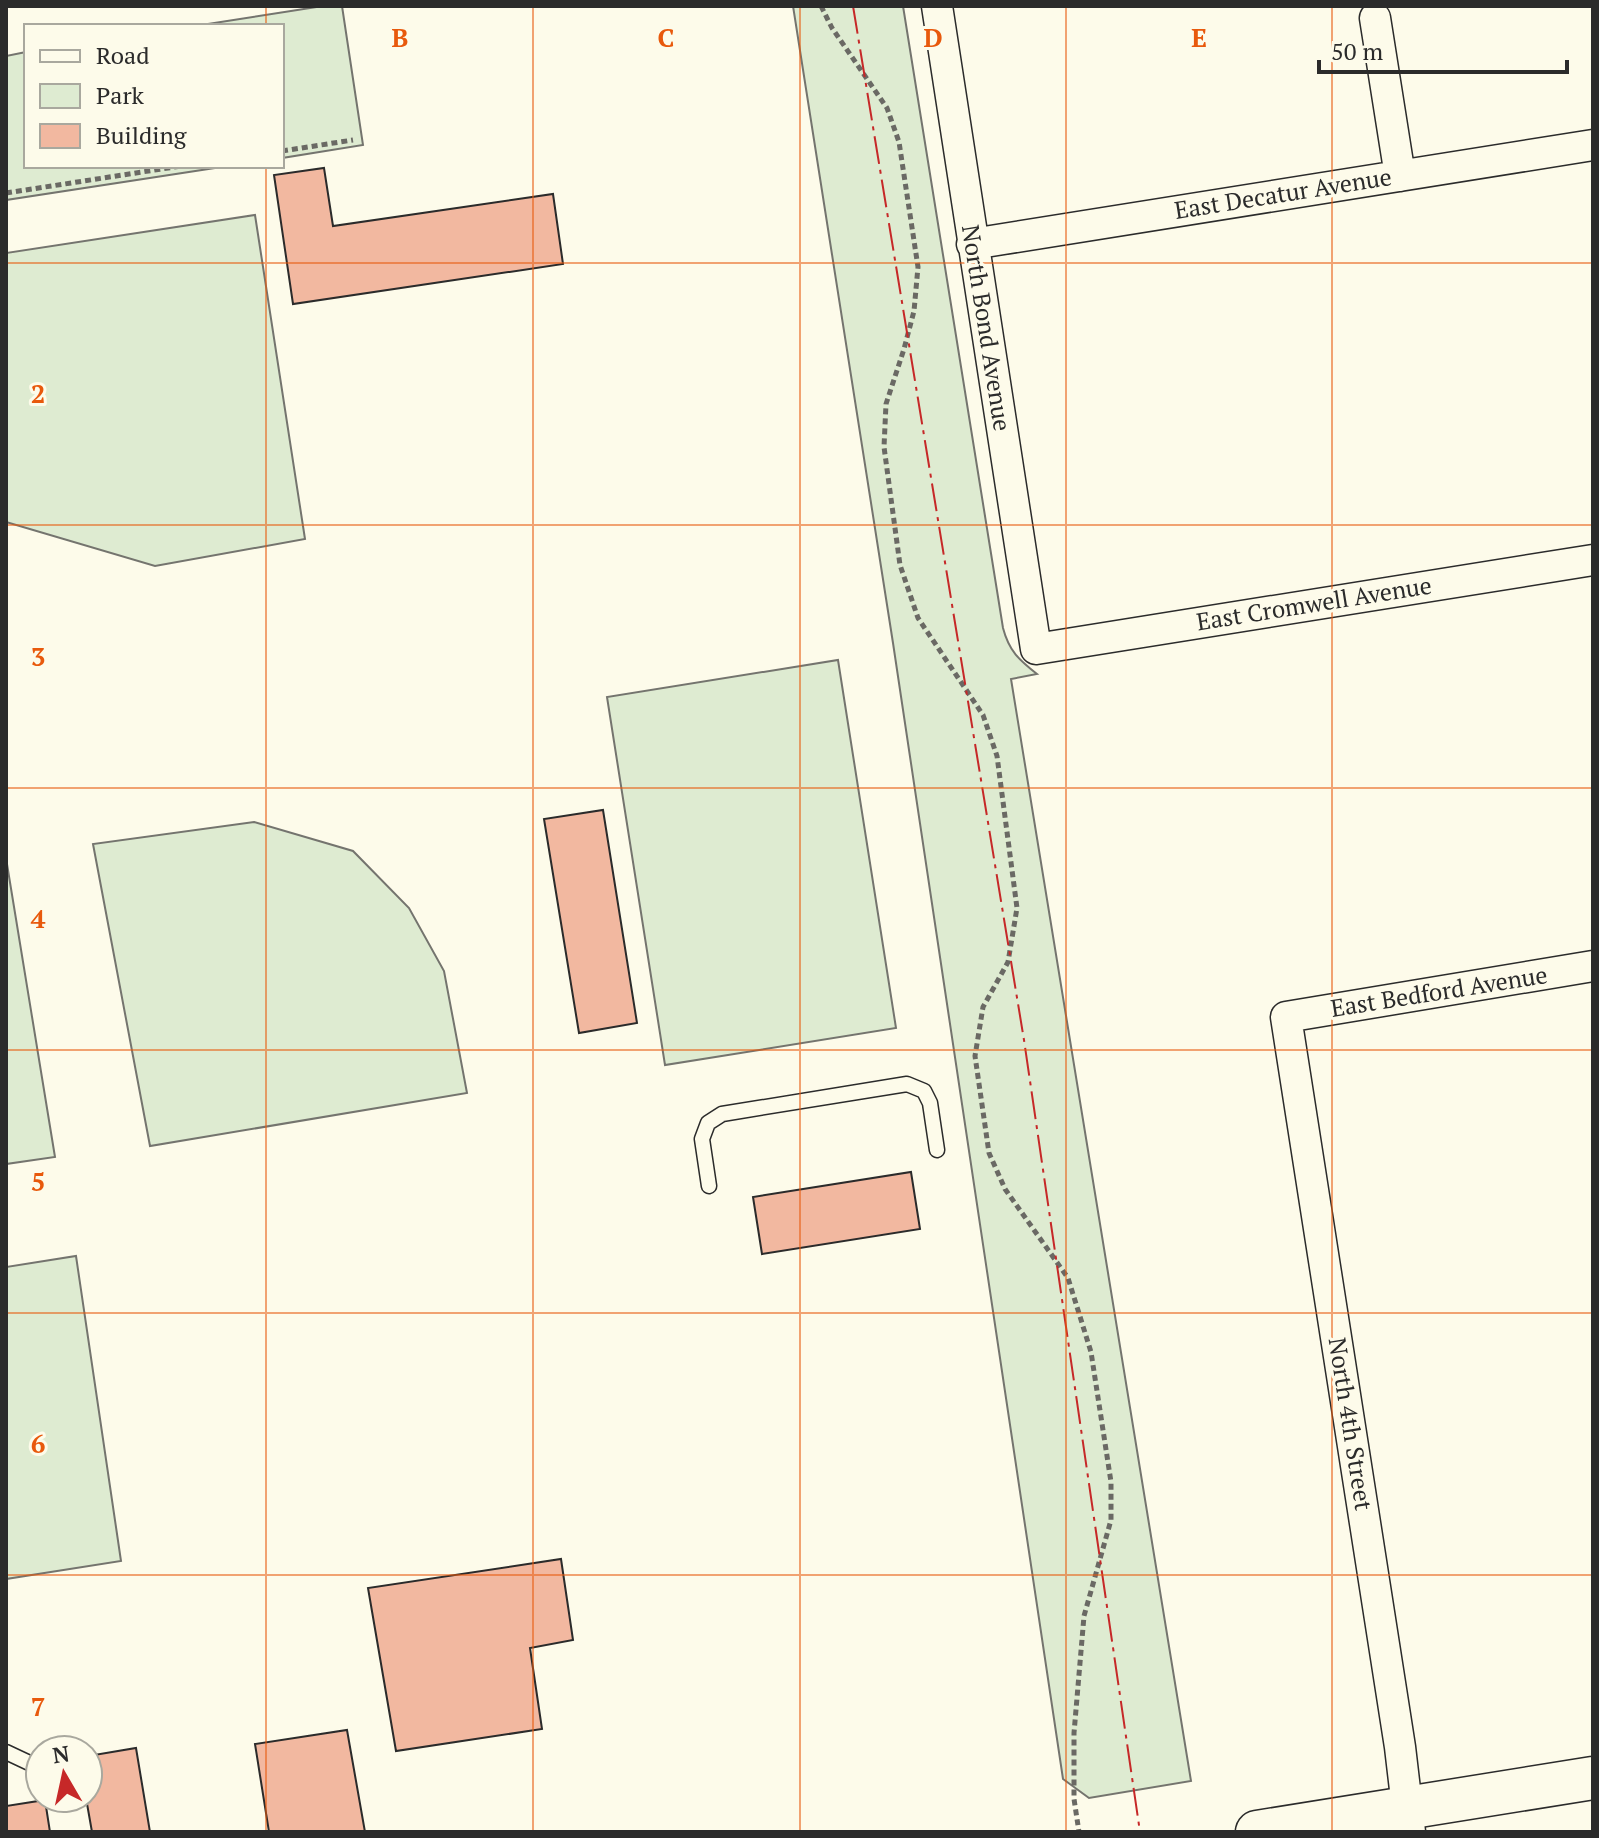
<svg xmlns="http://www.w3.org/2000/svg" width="1599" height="1838" font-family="'PT Serif',serif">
  <rect width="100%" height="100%" fill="#fdfbea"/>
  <path fill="#deebd1" stroke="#74746e" stroke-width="2" d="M323 6H342L363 145 282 158V26H195Z
    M793 6H903L1003 628C1009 651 1019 660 1037 674L1011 679 1191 1781 1089 1798 1063 1779 893 643Z
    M26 52V166H228L6 200V56Z
    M255 215 305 539 155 566 6 522V253Z
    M838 660 896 1028 665 1065 607 697Z
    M254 822 353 851 409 908 444 971 467 1093 150 1146 93 844Z
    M6 858 55 1157 6 1164Z
    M76 1256 121 1561 6 1579V1267Z"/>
  <path fill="#f2b8a0" stroke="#2b2b2b" stroke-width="2" d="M324 168 333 226 553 194 563 264 293 304 274 175Z
    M603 810 637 1023 579 1033 544 819Z
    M911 1172 920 1229 762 1254 753 1197Z
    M561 1559 573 1640 530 1648 542 1729 396 1751 368 1588Z
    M347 1730 365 1832H269L255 1744Z
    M136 1748 150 1832H92L86 1798H88V1756Z
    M45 1800 50 1832H6V1806Z"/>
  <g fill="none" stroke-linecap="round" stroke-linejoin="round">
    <defs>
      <path id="service" d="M709 1186 702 1139 708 1123 722 1114 907 1084 924 1091 930 1103 937 1150
        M6 1752 40 1768"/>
      <path id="minor" d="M937 6 1036 649 1593 560
        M1375 18 1400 176
        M972 244 1593 145
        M1410 1832 1400 1747 1286 1017 1593 966"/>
      <path id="secondary" d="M1257 1832 1593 1778"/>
    </defs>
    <use href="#service" stroke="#2b2b2b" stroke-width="17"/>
    <use href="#minor" stroke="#2b2b2b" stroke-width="33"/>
    <use href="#secondary" stroke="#2b2b2b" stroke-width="45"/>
    <path stroke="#6a6964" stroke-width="5" stroke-dasharray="6 4" stroke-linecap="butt" d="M821 6 832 28 887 108 899 142 918 267 914 311 904 349 886 404 884 447 900 565 918 618 983 715 997 756 1017 908 1008 962 983 1007 975 1056 989 1153 1005 1189 1068 1278 1091 1352 1111 1482V1520L1084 1616 1074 1733V1799L1079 1832
      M282 151 353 140
      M6 193 181 166"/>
    <use href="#service" stroke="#fdfbea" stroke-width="14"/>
    <use href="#minor" stroke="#fdfbea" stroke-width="30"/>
    <use href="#secondary" stroke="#fdfbea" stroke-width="42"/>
    <path stroke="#c62828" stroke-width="2" stroke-dasharray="28 6 4 6" stroke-linecap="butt" d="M853 6 1024 1040 1140 1832"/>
  </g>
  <path fill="none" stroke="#e8590c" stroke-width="2" stroke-opacity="0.55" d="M266 6V26M533 6V1832M800 6V1832M1066 6V1832M1332 6V1832M266 166V1832M6 263H1593M6 525H1593M6 788H1593M6 1050H1593M6 1313H1593M6 1575H1593"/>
  <g text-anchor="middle" stroke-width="6" stroke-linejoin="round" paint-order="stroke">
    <g font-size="24" fill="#2b2b2b" stroke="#fdfbea">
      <text transform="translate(1283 194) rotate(-9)" y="8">East Decatur Avenue</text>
      <text transform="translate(986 328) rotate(81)" y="8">North Bond Avenue</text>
      <text transform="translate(1314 604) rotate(-9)" y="8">East Cromwell Avenue</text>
      <text transform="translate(1439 992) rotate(-9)" y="8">East Bedford Avenue</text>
      <text transform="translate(1350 1424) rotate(81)" y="8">North 4th Street</text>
    </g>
  </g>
  <g font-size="26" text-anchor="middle" font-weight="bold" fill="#e8590c" stroke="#fdfbea" stroke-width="6" stroke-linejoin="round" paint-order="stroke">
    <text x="400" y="47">B</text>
    <text x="666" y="47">C</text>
    <text x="933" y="47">D</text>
    <text x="1199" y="47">E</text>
    <text x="38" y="403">2</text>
    <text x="38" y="666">3</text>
    <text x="38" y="928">4</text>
    <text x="38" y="1191">5</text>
    <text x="38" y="1453">6</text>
    <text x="38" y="1716">7</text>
  </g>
  <rect width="1599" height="1838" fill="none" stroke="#2b2b2b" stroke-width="16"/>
  <rect x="24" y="24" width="260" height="144" fill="#fdfbea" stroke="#a9a89e" stroke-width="2"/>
  <rect x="40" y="50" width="40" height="12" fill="#fdfbea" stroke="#a9a89e" stroke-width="2"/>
  <text x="96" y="64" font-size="24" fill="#2b2b2b">Road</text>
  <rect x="40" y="84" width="40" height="24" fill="#deebd1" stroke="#a9a89e" stroke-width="2"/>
  <text x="96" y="104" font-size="24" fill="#2b2b2b">Park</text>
  <rect x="40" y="124" width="40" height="24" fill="#f2b8a0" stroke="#a9a89e" stroke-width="2"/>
  <text x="96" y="144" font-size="24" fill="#2b2b2b">Building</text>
  <g transform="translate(64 1774) rotate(351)"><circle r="38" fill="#fdfbea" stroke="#a9a89e" stroke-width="2"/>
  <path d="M0-6L14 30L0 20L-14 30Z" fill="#c62828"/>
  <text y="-12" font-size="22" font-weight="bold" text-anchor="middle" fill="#2b2b2b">N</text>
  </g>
  <path d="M1319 60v12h248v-12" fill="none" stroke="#2b2b2b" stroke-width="4"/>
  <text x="1331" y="60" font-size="24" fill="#2b2b2b" stroke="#fdfbea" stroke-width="6" paint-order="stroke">50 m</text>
</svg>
